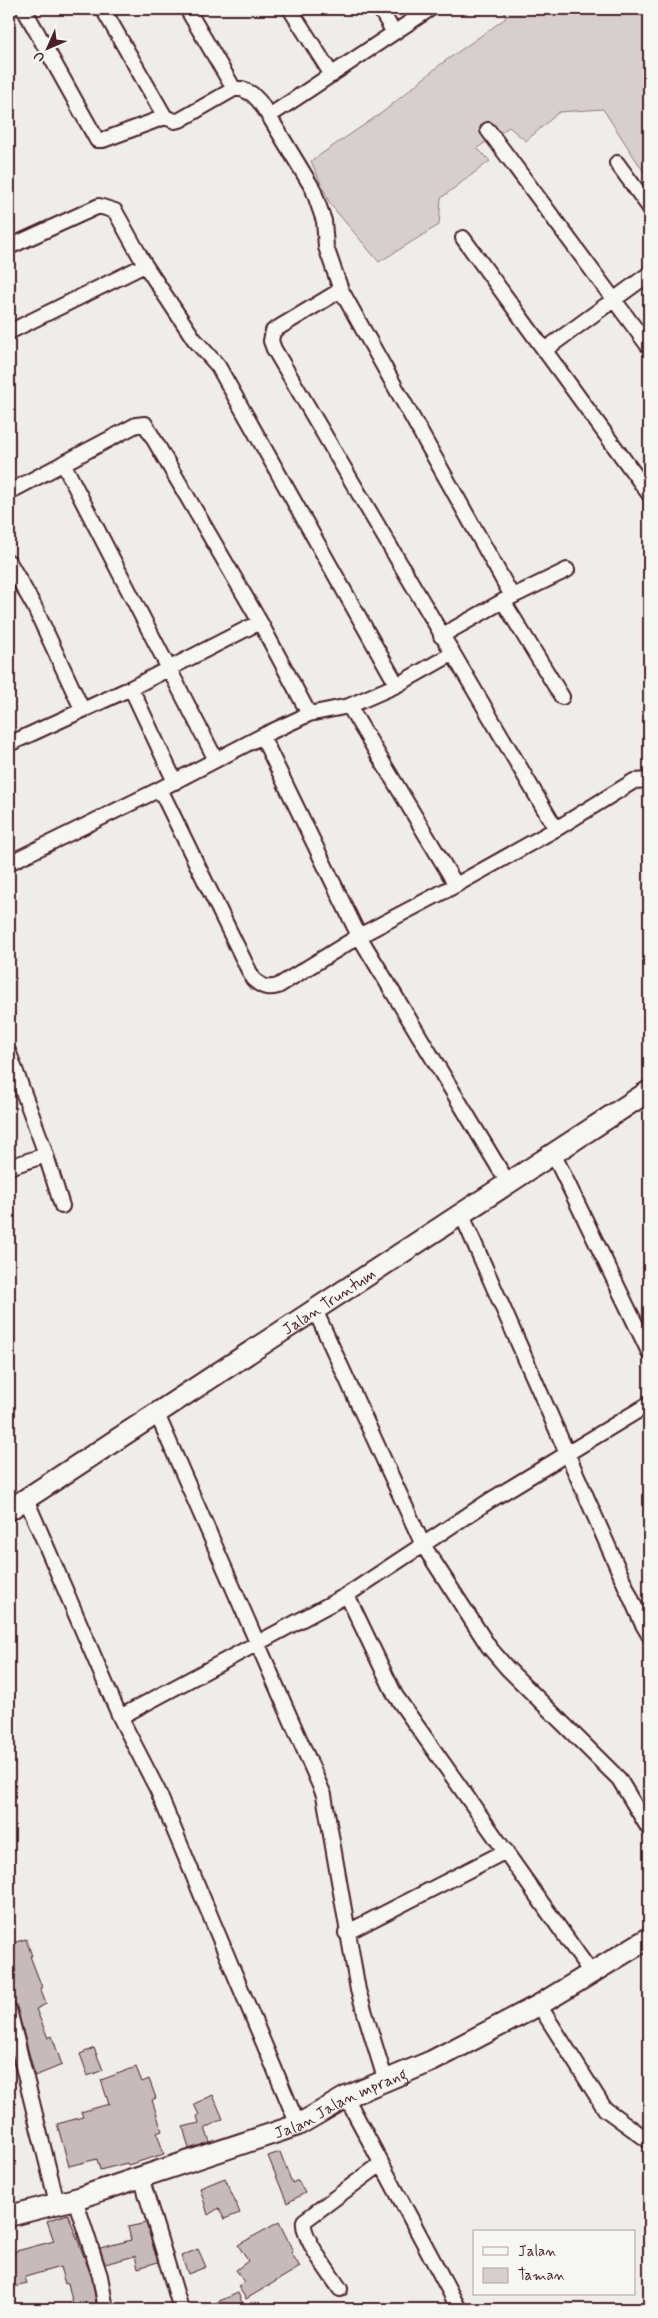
<svg xmlns="http://www.w3.org/2000/svg" width="658" height="2318" font-family="Mynerve,sans-serif">
  <rect width="100%" height="100%" fill="#efedea"/>
  <filter id="ink" filterUnits="userSpaceOnUse"><feTurbulence type="fractalNoise" baseFrequency=".02" numOctaves="2"/><feDisplacementMap in="SourceGraphic" scale="10" xChannelSelector="R" yChannelSelector="G"/><feConvolveMatrix kernelMatrix="1 2 1 2 8 2 1 2 1" color-interpolation-filters="sRGB"/></filter>
  <g filter="url(#ink)">
    <path fill="#d7cfce" stroke="#90777c" d="M503 9H649V180L603 109 559 112 526 141 509 127 477 148 490 161 441 198 439 225 379 262 330 204 311 161 383 112 441 64 506 18Z"/>
    <path fill="#c6babb" stroke="#4a1f2b" d="M26 1939 32 1956H30L42 1987 40 1988 46 2004 36 2009 48 2038 52 2036 62 2065 35 2076 17 2008 15 2004 9 2001V1944Z
      M94 2048 103 2070 88 2076 80 2054Z
      M136 2067 142 2082 149 2079 156 2098 152 2100 162 2131 157 2133 164 2154 128 2165 127 2163 100 2170 97 2159 69 2166 57 2124 83 2117 81 2112 109 2104 101 2080Z
      M213 2095 223 2119 205 2128 210 2142 189 2149 183 2127 199 2123 197 2116 199 2115 194 2104Z
      M280 2152 292 2183 298 2180 305 2193 287 2203 268 2156Z
      M225 2178 240 2213 224 2219 219 2208 208 2215 200 2188Z
      M68 2214 92 2278 97 2309H74L68 2283 65 2284 60 2267 25 2277 27 2284 14 2287 13 2283 9 2284V2253L54 2241 47 2221Z
      M279 2222 293 2251 291 2252 300 2267 246 2299 238 2286 245 2282 236 2270 248 2261 238 2245Z
      M146 2223 158 2262 138 2268 135 2256 105 2264 100 2248 131 2240 128 2227Z
      M198 2249 206 2267 188 2274 181 2256Z
      M238 2293 245 2309H201Z"/>
    <g fill="none" stroke-linecap="round" stroke-linejoin="round">
      <defs>
        <path id="street" d="M24 9 97 140H103L165 117 175 121 180 120 234 89H242L252 94 259 101 269 116 313 189 324 221 326 247 341 290 512 596
          M103 9 165 117
          M187 9 234 89
          M290 9 332 75
          M380 9 393 31
          M269 116C323 81 376 44 430 9
          M488 130 649 347
          M617 163 649 207
          M463 238 649 494
          M9 247 99 206 115 211 145 265 194 339 218 366 397 685
          M341 290 273 331 271 341 274 349 556 829
          M9 332 145 265
          M546 349 649 274
          M63 463 216 760
          M9 492 136 425 145 424 260 622 309 714
          M9 562 34 606 82 709
          M503 601 562 697
          M441 636 503 601 567 570
          M131 688 175 782
          M349 706 456 885
          M262 736 359 936 508 1183
          M9 744 131 688 260 622
          M160 789 253 979C262 987 267 989 278 986L359 936 456 885 556 829 634 781 649 780
          M9 863 160 789 262 736 309 714 349 706 397 685 452 654
          M9 1053 43 1146 62 1206
          M553 1153 649 1352
          M9 1167 46 1155
          M461 1213 642 1623 649 1635
          M315 1310 423 1545 489 1647 507 1668 619 1779 649 1829
          M157 1414 324 1795 358 1990 386 2082
          M26 1499 120 1717 157 1789 298 2125
          M347 1595 395 1695 419 1729 592 1974
          M120 1717 347 1595 489 1501 649 1404
          M346 1933 506 1851
          M539 2005 605 2109 649 2141
          M9 2010 57 2203
          M346 2097 459 2309
          M141 2177 181 2309
          M75 2199 100 2276 106 2309
          M340 2289C331 2275 301 2237 304 2221L381 2164"/>
        <g id="secondary">
          <path id="s1" d="M9 1510 649 1091"/>
          <path id="s2" d="M9 2216 75 2199 298 2125 346 2097 432 2061 539 2005 649 1938"/>
        </g>
      </defs>
      <use href="#street" stroke="#4a1f2b" stroke-width="18"/>
      <use href="#secondary" stroke="#4a1f2b" stroke-width="24"/>
      <use href="#street" stroke="#f6f6f2" stroke-width="14"/>
      <use href="#secondary" stroke="#f6f6f2" stroke-width="20"/>
    </g>
  </g>
  <g text-anchor="middle" stroke-width="4" stroke-linejoin="round" paint-order="stroke">
    <g font-size="16" fill="#4a1f2b" stroke="#f6f6f2">
      <text dy="6" stroke="none"><textPath href="#s1" startOffset="382">Jalan Truntum</textPath></text>
      <text dy="6" stroke="none"><textPath href="#s2" startOffset="351">Jalan Jalan mprang</textPath></text>
    </g>
  </g>
  <rect width="658" height="2318" fill="none" stroke="#f6f6f2" stroke-width="30"/>
  <rect x="15" y="15" width="628" height="2288" fill="none" stroke="#4a1f2b" stroke-width="2" filter="url(#ink)"/>
  <rect x="473" y="2230" width="162" height="65" fill="#f6f6f2" stroke="#b1a0a2"/>
  <rect x="483" y="2247" width="25" height="8" fill="#f6f6f2" stroke="#b1a0a2"/>
  <text x="518" y="2256" font-size="15" fill="#4a1f2b">Jalan</text>
  <rect x="483" y="2268" width="25" height="15" fill="#d7cfce" stroke="#b1a0a2"/>
  <text x="518" y="2280" font-size="15" fill="#4a1f2b">Taman</text>
  <g transform="translate(48 48) rotate(225)" stroke="#f6f6f2" stroke-width="4" paint-order="stroke">
  <path d="M0-4L9 19L0 12L-9 19Z" fill="#4a1f2b"/>
  <text y="-8" font-size="14" font-weight="bold" text-anchor="middle" fill="#4a1f2b">U</text>
  </g>
</svg>
